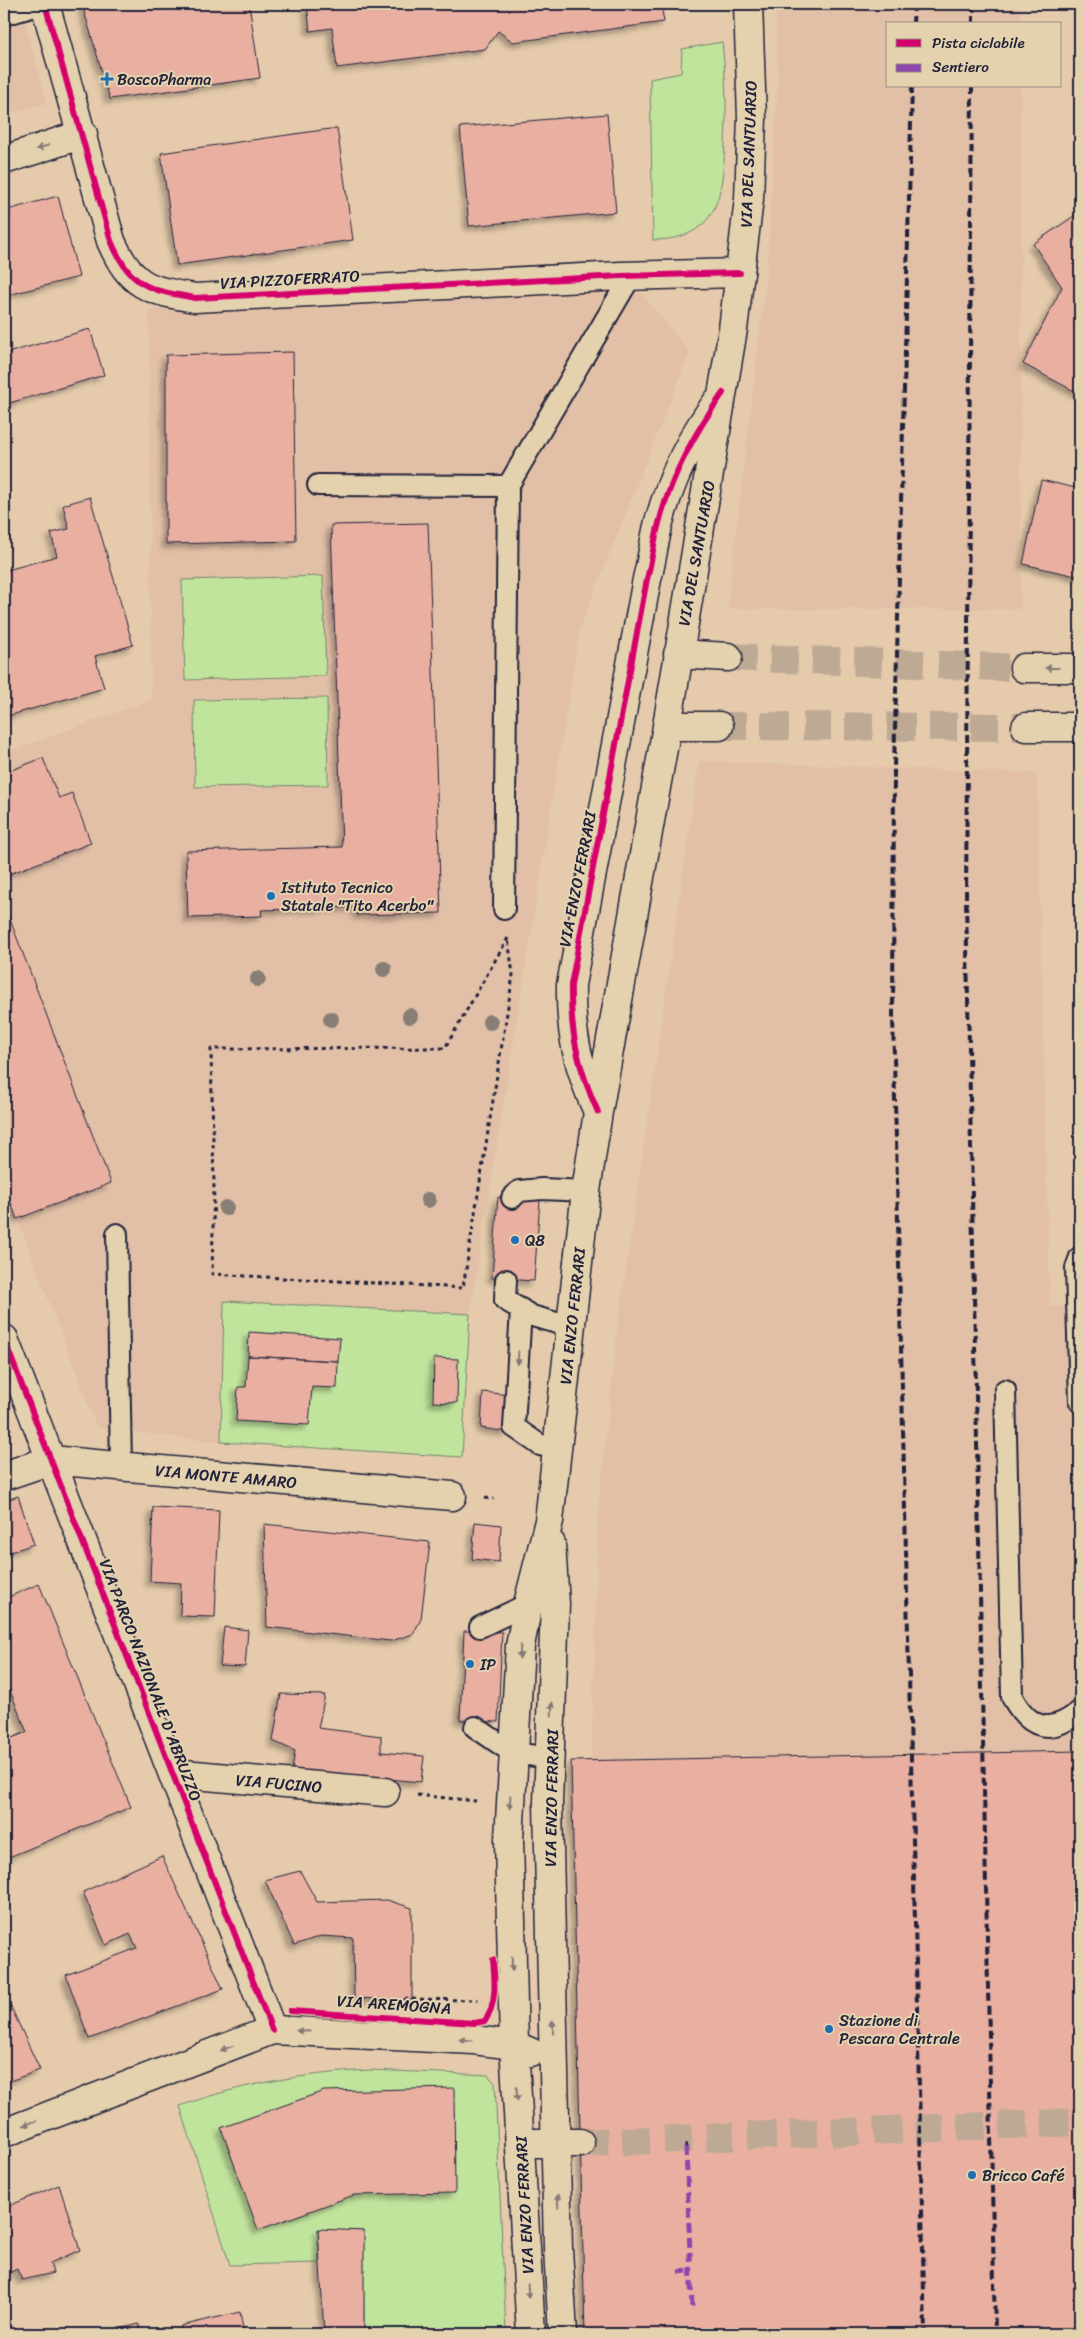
<svg xmlns="http://www.w3.org/2000/svg" width="1084" height="2338" font-family="Sriracha,sans-serif">
  <defs>
    <filter id="shadow"><feDropShadow dx="-4.5" dy="4.5" stdDeviation="2.5" flood-color="#0004"/></filter>
  </defs>
  <rect width="100%" height="100%" fill="#e5cbac"/>
  <filter id="ink" filterUnits="userSpaceOnUse"><feTurbulence type="fractalNoise" baseFrequency=".02" numOctaves="2"/><feDisplacementMap in="SourceGraphic" scale="10" xChannelSelector="R" yChannelSelector="G"/><feConvolveMatrix kernelMatrix="1 2 1 2 8 2 1 2 1" color-interpolation-filters="sRGB"/></filter>
  <g filter="url(#ink)">
    <path fill="#e2c0a7" d="M4 4H20L47 103 4 115Z
      M775 4H1021V24H888V86H1021V609H727L767 269 778 74Z
      M638 289 690 352 580 628 470 1314 224 1301 221 1442 97 1428 4 1184V753L151 700 149 309Z
      M699 761 1037 773 1050 1307 1080 1305V1751L591 1760 599 1500 617 1331Z"/>
    <path fill="#c1e49d" stroke="#72836c" d="M722 42C726 76 727 108 725 142 722 195 720 239 653 240L650 79 681 73 682 49Z
      M323 576 326 676 185 680 182 580Z
      M327 698 328 785 195 787 194 700Z
      M224 1301 470 1314 462 1457 221 1442Z
      M370 2070 488 2075 495 2083 506 2334H364L363 2231 318 2230 319 2263 230 2265 180 2106C244 2083 303 2074 370 2070Z"/>
    <path fill="#e9b0a1" stroke="#22223b" filter="url(#shadow)" d="M82 4H249L260 78 110 99Z
      M307 4H661L664 22 513 42 498 31 485 49 337 68 332 28 310 31Z
      M607 114 616 212 469 226 460 127Z
      M337 128 353 240 177 265 161 153Z
      M58 196 79 277 4 296V211Z
      M1080 212V394L1023 364 1062 287 1033 244Z
      M90 329 104 375 6 404 4 396V354Z
      M293 352 296 541 166 544V355Z
      M1041 480 1080 489V577L1023 564Z
      M90 497 133 645 95 656 104 688 4 717V571L57 556 51 533 69 529 63 505Z
      M428 523 441 913 357 915V907L261 910 262 916 188 918 186 851 342 847 331 525Z
      M43 758 59 798 72 793 91 843 4 876V773Z
      M4 904 111 1183 17 1219 4 1184Z
      M498 1197 540 1200 534 1281 492 1278Z
      M249 1332 340 1338 338 1361 248 1356Z
      M248 1356 338 1361 337 1388 312 1387 309 1425 236 1421 238 1387H246Z
      M434 1358 458 1359 457 1403 433 1402Z
      M483 1392 510 1395 508 1432 481 1428Z
      M18 1496 34 1544 4 1554V1501Z
      M153 1507 219 1510 215 1617 180 1616 181 1583 150 1581Z
      M475 1522 501 1525 499 1562 472 1559Z
      M264 1524 430 1542 421 1619 413 1634 391 1641 267 1627Z
      M39 1584 131 1807 4 1859V1741L27 1732 4 1676V1599Z
      M224 1627 248 1630 245 1667 220 1666Z
      M464 1631 502 1632 498 1722 460 1720Z
      M281 1694 325 1695 318 1728 381 1736V1752L424 1756 421 1782 292 1770 295 1751 273 1741Z
      M1080 1751V2334H585L571 1761Z
      M162 1856 223 1989 89 2039 66 1975 137 1948 130 1934 106 1945 83 1892Z
      M300 1871 317 1902 387 1900 412 1908V2000L354 1998 353 1938 321 1936 294 1945 265 1880Z
      M4 1992 40 2070 4 2083Z
      M454 2088 455 2193 354 2195 258 2230 221 2128 324 2091Z
      M59 2185 80 2250 50 2263 53 2273 22 2280 17 2269 5 2275 8 2285 4 2286V2208Z
      M318 2229 364 2231V2334H324Z
      M240 2312 244 2334H182L181 2326Z
      M139 2324 142 2334H101Z"/>
    <g fill="none" stroke-linecap="round" stroke-linejoin="round">
      <path stroke="#bea995" stroke-width="28" stroke-dasharray="28 14" stroke-linecap="butt" d="M580 2143 1080 2122"/>
      <path stroke="#bea995" stroke-width="28" stroke-dasharray="28 14" stroke-linecap="butt" d="M728 657 1024 668
        M719 726 1026 727"/>
      <defs>
        <path id="lane" d="M4 15 42 4
          M318 485 508 486
          M504 909 508 486 631 276
          M512 1198 519 1191 542 1189 586 1191
          M117 1234 121 1467
          M1080 1257 1076 1268 1080 1402
          M506 1280 505 1300 532 1316 571 1327
          M521 1309 514 1427 540 1445 557 1449
          M1005 1390 1012 1697C1030 1730 1051 1735 1080 1711
          M480 1627 528 1604H538
          M475 1727 513 1753 551 1758"/>
        <path id="street" d="M45 4 111 241C131 287 148 290 195 298L621 276 740 273
          M4 160 83 134
          M4 1339 272 2030
          M4 1476 51 1460 452 1496
          M173 1773 385 1792
          M520 2143H580"/>
        <path id="secondary" d="M678 654 728 657
          M1024 668H1080
          M667 726H719
          M1026 727H1080
          M598 1112C578 1068 570 1033 571 985L647 579C652 560 654 541 659 522 671 479 691 437 718 401
          M551 1544 555 1604 548 1803 558 2249 563 2334
          M4 2133 272 2030 474 2040 514 2045 530 2052
          M531 2334 514 2045 509 1839 520 1646 528 1604 549 1521 586 1191 598 1112 667 726 733 329 749 199 752 118 748 4"/>
      </defs>
      <use href="#lane" stroke="#22223b" stroke-width="24"/>
      <use href="#street" stroke="#22223b" stroke-width="31"/>
      <use href="#secondary" stroke="#22223b" stroke-width="31"/>
      <path stroke="#22223b" stroke-width="3" stroke-dasharray="4 4" stroke-linecap="butt" d="M508 938 445 1048 211 1049 214 1184 212 1274 463 1288 513 975 508 938
        M485 1498 494 1499
        M417 1795 476 1801
        M404 1999 478 2000
        M686 2147V2139"/>
      <use href="#lane" stroke="#e4d2af" stroke-width="20"/>
      <use href="#street" stroke="#e4d2af" stroke-width="28"/>
      <use href="#secondary" stroke="#e4d2af" stroke-width="28"/>
      <path stroke="#22223b" stroke-width="4" stroke-dasharray="8 4" stroke-linecap="butt" d="M913 24 914 4
        M973 24V4
        M912 86 894 768 893 1017 925 2334
        M972 86 966 899 995 2334"/>
      <path stroke="#8e44ad" stroke-width="5" stroke-dasharray="10 5" stroke-linecap="butt" d="M686 2147 692 2307
        M678 2272 687 2271"/>
      <defs>
        <path id="cycleway" d="M45 4 111 241C131 287 148 290 195 298L621 276 740 273
          M598 1112C578 1068 570 1033 571 985L647 579C652 560 654 541 659 523 671 476 695 432 723 393
          M4 1339 272 2030
          M290 2011 475 2023 485 2021C497 2003 495 1981 493 1960"/>
      </defs>
      <use href="#cycleway" stroke="#e4d2af" stroke-width="9"/>
      <use href="#cycleway" stroke="#d6006c" stroke-width="6"/>
    </g>
    <g fill="#877e76">
      <circle cx="384" cy="969" r="8"/>
      <circle cx="258" cy="979" r="8"/>
      <circle cx="410" cy="1016" r="8"/>
      <circle cx="331" cy="1019" r="8"/>
      <circle cx="490" cy="1022" r="8"/>
      <circle cx="428" cy="1200" r="8"/>
      <circle cx="226" cy="1208" r="8"/>
    </g>
    <defs><path id="oneway-solid" d="M-6-.8H1V-3.2L6.5 0L1 3.2V.8H-6Z" transform="scale(1.25)"/></defs>
    <g fill="#837a75">
      <use href="#oneway-solid" transform="translate(43 147) rotate(162)"/>
      <use href="#oneway-solid" transform="translate(1052 668) rotate(-180)"/>
      <use href="#oneway-solid" transform="translate(518 1358) rotate(93)"/>
      <use href="#oneway-solid" transform="translate(520 1652) rotate(95)"/>
      <use href="#oneway-solid" transform="translate(552 1709) rotate(-88)"/>
      <use href="#oneway-solid" transform="translate(510 1802) rotate(93)"/>
      <use href="#oneway-solid" transform="translate(512 1964) rotate(88)"/>
      <use href="#oneway-solid" transform="translate(553 2027) rotate(-91)"/>
      <use href="#oneway-solid" transform="translate(303 2031) rotate(-177)"/>
      <use href="#oneway-solid" transform="translate(466 2040) rotate(-177)"/>
      <use href="#oneway-solid" transform="translate(227 2048) rotate(159)"/>
      <use href="#oneway-solid" transform="translate(517 2094) rotate(86)"/>
      <use href="#oneway-solid" transform="translate(30 2123) rotate(159)"/>
      <use href="#oneway-solid" transform="translate(558 2201) rotate(-92)"/>
      <use href="#oneway-solid" transform="translate(528 2291) rotate(87)"/>
    </g>
  </g>
  <g fill="#1f6fb2" stroke="#e4d2af" stroke-width="2">
    <path d="M104.5 71.5h5v5h5v5h-5v5h-5v-5h-5v-5h5z"/>
    <circle cx="271" cy="896" r="5"/>
    <circle cx="515" cy="1240" r="5"/>
    <circle cx="470" cy="1664" r="5"/>
    <circle cx="829" cy="2029" r="5"/>
    <circle cx="972" cy="2175" r="5"/>
  </g>
  <g text-anchor="middle" stroke-width="4" stroke-linejoin="round" paint-order="stroke">
    <g font-size="16" fill="#22223b" stroke="#e4d2af" text-anchor="start">
      <text x="117" y="85">BoscoPharma</text>
      <text x="281" y="893">Istituto Tecnico<tspan x="281" dy="18">Statale "Tito Acerbo"</tspan></text>
      <text x="525" y="1246">Q8</text>
      <text x="480" y="1670">IP</text>
      <text x="839" y="2026">Stazione di<tspan x="839" dy="18">Pescara Centrale</tspan></text>
      <text x="982" y="2181">Bricco Café</text>
    </g>
    <g font-size="16" fill="#22223b" stroke="#e4d2af">
      <text transform="translate(748 154) rotate(-88)" y="6">VIA DEL SANTUARIO</text>
      <text transform="translate(290 279) rotate(-3)" y="6">VIA PIZZOFERRATO</text>
      <text transform="translate(696 553) rotate(-80)" y="6">VIA DEL SANTUARIO</text>
      <text transform="translate(577 879) rotate(-79)" y="6">VIA ENZO FERRARI</text>
      <text transform="translate(572 1316) rotate(-84)" y="6">VIA ENZO FERRARI</text>
      <text transform="translate(226 1476) rotate(5)" y="6">VIA MONTE AMARO</text>
      <text transform="translate(151 1680) rotate(69)" y="6">VIA PARCO NAZIONALE D'ABRUZZO</text>
      <text transform="translate(279 1783) rotate(5)" y="6">VIA FUCINO</text>
      <text transform="translate(551 1798) rotate(-89)" y="6">VIA ENZO FERRARI</text>
      <text transform="translate(394 2004) rotate(4)" y="6">VIA AREMOGNA</text>
      <text transform="translate(524 2205) rotate(-93)" y="6">VIA ENZO FERRARI</text>
    </g>
  </g>
  <rect width="1084" height="2338" fill="none" stroke="#e4d2af" stroke-width="20"/>
  <rect x="10" y="10" width="1064" height="2318" fill="none" stroke="#22223b" stroke-width="2" filter="url(#ink)"/>
  <rect x="886" y="22" width="175" height="65" fill="#e4d2af" stroke="#968c81"/>
  <rect x="896" y="39" width="25" height="8" fill="#d6006c" stroke="#968c81"/>
  <text x="932" y="48" font-size="15" fill="#22223b">Pista ciclabile</text>
  <rect x="896" y="64" width="25" height="8" fill="#8e44ad" stroke="#968c81"/>
  <text x="932" y="72" font-size="15" fill="#22223b">Sentiero</text>
</svg>
